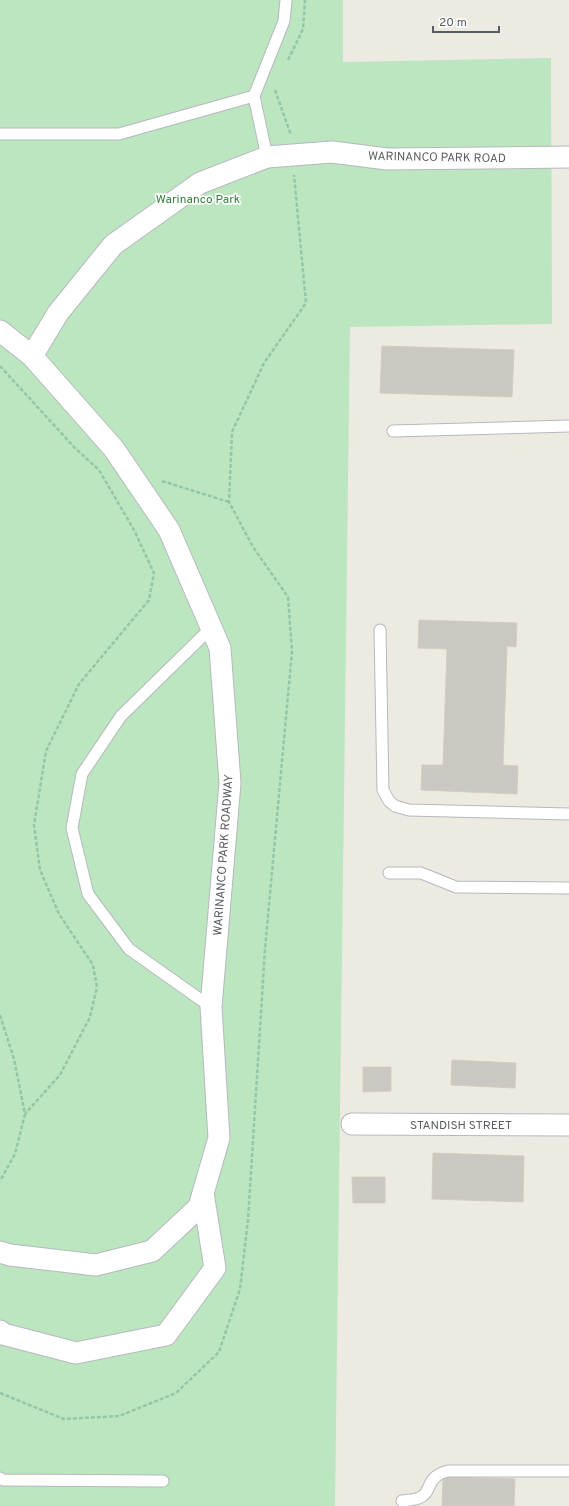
<svg xmlns="http://www.w3.org/2000/svg" width="569" height="1506" font-family="Overpass,sans-serif">
  <rect width="100%" height="100%" fill="#edebe1"/>
  <path fill="#bce6bf" d="M0 0H343V62L551 58 552 324 350 327 335 1506H0Z"/>
  <path fill="#cac8c0" stroke="#d2cdbf" d="M382 346 514 350 512 397 380 393Z
    M419 620 517 623 516 647 507 646 503 765 518 766 517 794 421 790 422 765H443L447 649 418 648Z
    M452 1060 516 1063 515 1088 451 1085Z
    M363 1067H391V1091L363 1092Z
    M433 1153 524 1156 523 1202 432 1199Z
    M352 1177H385V1203H353Z
    M443 1477 515 1479 514 1506H442Z"/>
  <g fill="none" stroke-linecap="round" stroke-linejoin="round">
    <defs>
      <path id="lane" d="M254 96 284 21 286 0
        M254 96 267 157
        M0 134H119L254 96
        M393 431 569 426
        M380 630 383 790 389 801 395 806 409 810 569 814
        M389 873H421L456 887 569 888
        M211 1007 129 949 88 894 72 828 82 774 121 716 211 628
        M0 1478 3 1480 163 1481
        M402 1501C408 1500 414 1500 419 1498 433 1493 424 1477 448 1471H569"/>
      <path id="street" d="M0 331 32 356 114 449 169 530 220 648 230 783 211 1007 219 1138 199 1207 152 1251 96 1265 10 1255 0 1252
        M32 356 58 313 113 245 200 183 267 157 332 152 387 159 569 157
        M352 1124 569 1125
        M0 1331 3 1334 76 1353 166 1335 215 1268 203 1193"/>
    </defs>
    <use href="#lane" stroke="#b6b8be" stroke-width="13"/>
    <use href="#street" stroke="#b6b8be" stroke-width="23"/>
    <path stroke="#94c7a7" stroke-width="2.5" stroke-dasharray="4 2" stroke-linecap="butt" d="M288 60 303 29 305 0
      M275 90 291 135
      M0 366 74 447 99 470 134 530 154 573 149 600 79 684 46 751 34 825 40 870 59 914 93 965 97 987 90 1017 60 1075 25 1114
      M162 481 229 502
      M0 1015 14 1059 25 1114 15 1154 0 1181
      M0 1393 64 1419 119 1416 176 1393 219 1352 240 1289 248 1220 265 949 292 651 288 597 253 547 229 502 232 432 264 363 306 303 294 175"/>
    <use href="#lane" stroke="#fff" stroke-width="11"/>
    <use href="#street" stroke="#fff" stroke-width="21"/>
  </g>
  <g text-anchor="middle" stroke-width="3.5" stroke-linejoin="round" paint-order="stroke">
    <g font-size="12" fill="#595d62" stroke="#fff">
      <text transform="translate(437 157) rotate(1)" y="4">WARINANCO PARK ROAD</text>
      <text transform="translate(223 855) rotate(-86)" y="4">WARINANCO PARK ROADWAY</text>
      <text x="461" y="1129">STANDISH STREET</text>
    </g>
    <g font-size="12" fill="#30823c" stroke="#fff">
      <text x="198" y="203">Warinanco Park</text>
    </g>
  </g>
  <path d="M433 26v6h66v-6" fill="none" stroke="#595d62" stroke-width="2"/>
  <text x="439" y="26" font-size="12" fill="#595d62" stroke="#ffffff" stroke-width="3" paint-order="stroke">20 m</text>
</svg>
